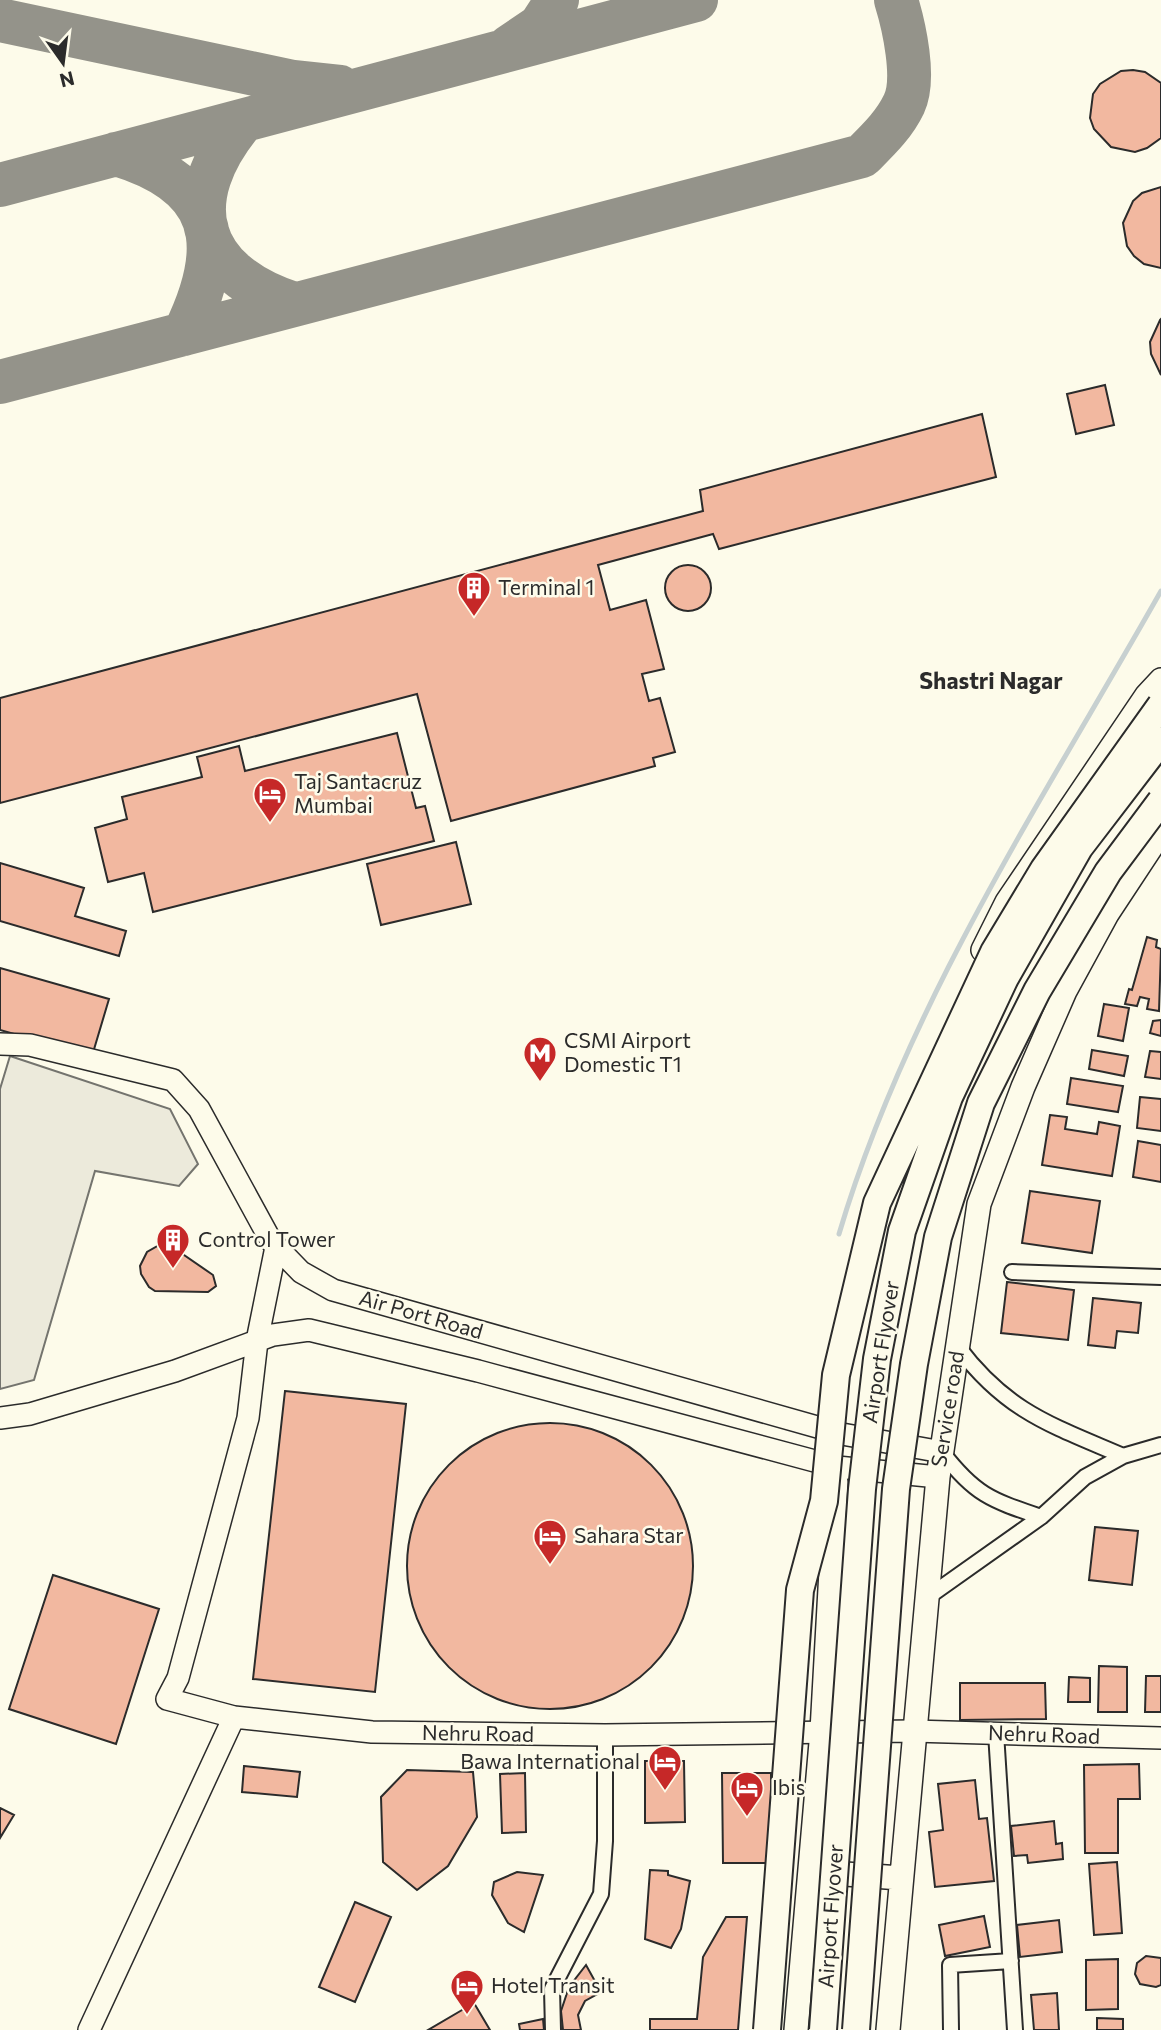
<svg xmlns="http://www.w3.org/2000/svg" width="1161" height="2030" font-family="Commissioner,sans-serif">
  <rect width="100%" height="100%" fill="#fdfbea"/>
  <path fill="#eceadb" stroke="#74746e" stroke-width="2" d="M10 1056 170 1109 198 1164 179 1186 95 1171 34 1380 0 1389V1089Z"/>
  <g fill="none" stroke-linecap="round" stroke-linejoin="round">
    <path stroke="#c7d0d0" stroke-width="5" d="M839 1234C907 1004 1044 798 1161 591"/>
    <path stroke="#94938a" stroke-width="44" d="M0 20 293 82 340 87
      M509 47 540 26 557 0
      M243 121C177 200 195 272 294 304
      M116 154C218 185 228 244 184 334
      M0 185 696 0
      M0 382 862 156C878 140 894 125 904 104 916 79 904 26 896 0"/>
  </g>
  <path fill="#f2b8a0" stroke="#2b2b2b" stroke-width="2" d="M1133 70 1145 72 1161 83V138L1147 148 1135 152 1111 147 1094 129 1090 118 1093 94 1100 84 1121 71Z
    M1161 187V268L1144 264 1134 256 1127 246 1123 223 1133 201 1142 193Z
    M1160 320 1161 319V375L1151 354 1150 342Z
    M1105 385 1114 425 1076 434 1067 394Z
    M982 414 996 477 719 549 713 534 598 565 610 610 646 600 664 669 642 674 649 701 660 698 675 752 653 758 655 766 451 821 417 694 0 803V698L703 511 700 490Z
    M665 588a23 23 0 1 1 46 0a23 23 0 1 1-46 0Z
    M397 733 416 808 425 806 434 841 153 912 144 873 108 882 95 828 127 819 122 797 202 777 197 757 239 746 245 771Z
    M456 842 471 904 381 925 367 864Z
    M0 863 84 888 75 916 126 931 119 956 0 921Z
    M1147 937 1157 940 1156 947 1161 949 1159 1011 1147 1009 1149 999 1140 997 1137 1006 1125 1004 1129 989 1132 990Z
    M0 968 109 999 92 1056 0 1030Z
    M1104 1004 1129 1008 1123 1041 1098 1036Z
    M1161 1020V1036L1150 1033 1153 1021Z
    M1092 1050 1128 1056 1124 1076 1089 1069Z
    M1150 1051 1161 1052V1079L1145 1077Z
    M1071 1078 1123 1086 1118 1112 1067 1104Z
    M1140 1097 1161 1099V1131L1137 1128Z
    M1050 1115 1067 1117 1065 1129 1097 1134 1099 1122 1120 1126 1112 1176 1042 1165Z
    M1138 1141 1161 1145V1182L1133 1177Z
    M1030 1191 1100 1201 1092 1253 1022 1243Z
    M161 1244H168L213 1275 216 1286 208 1292 155 1291 149 1287 141 1274 140 1266 147 1252Z
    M1007 1282 1074 1290 1068 1340 1001 1333Z
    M1093 1298 1141 1303 1138 1333 1117 1331 1115 1348 1088 1345Z
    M285 1391 406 1404 375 1692 253 1679Z
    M407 1566a143 143 0 1 1 286 0a143 143 0 1 1-286 0Z
    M1095 1527 1138 1531 1132 1585 1089 1580Z
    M53 1575 159 1609 116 1744 9 1709Z
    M1099 1666 1127 1667V1712H1098Z
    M1146 1676H1161V1712H1145Z
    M1069 1677 1090 1678V1702H1068Z
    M960 1683H1045L1046 1719 960 1720Z
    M645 1761H684L685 1822 645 1823Z
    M1139 1764 1140 1799H1118V1853H1085L1084 1765Z
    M244 1766 300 1772 297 1797 242 1792Z
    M407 1770 473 1772 477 1817 448 1866 417 1890 383 1862 381 1797Z
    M525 1773 526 1832 502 1833 500 1774Z
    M722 1773H771L772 1863H723Z
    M975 1780 979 1819 987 1818 994 1881 935 1887 929 1832 943 1830 938 1784Z
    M0 1808 14 1815 0 1838Z
    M1054 1821 1056 1844 1062 1843 1063 1859 1028 1863 1027 1855 1014 1856 1011 1826Z
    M1117 1862 1122 1933 1094 1935 1089 1864Z
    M650 1870 668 1871V1875L690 1881 681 1929 671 1948 645 1939Z
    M517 1872 543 1875 524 1932 508 1923 492 1895 494 1882Z
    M355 1902 391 1917 355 2002 319 1987Z
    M984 1916 990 1947 945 1956 939 1925Z
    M726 1917H747L738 2030H650V2019H697L703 1957Z
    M1059 1920 1062 1952 1020 1957 1017 1925Z
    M1146 1956 1161 1958V1985L1156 1987 1140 1984 1135 1974 1137 1963Z
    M1118 1959V2009L1086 2010V1960Z
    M586 1965 601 1992 585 2001 578 2015 581 2030H563L561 2011 569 1987Z
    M1057 1993 1059 2030H1034L1031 1995Z
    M474 2003 490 2030H428Z
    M1097 2018 1123 2019V2030H1097Z
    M543 2019 544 2030H520L519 2024Z"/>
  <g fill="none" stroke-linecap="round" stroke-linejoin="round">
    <defs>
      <path id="street" d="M1012 1272 1161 1277
        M958 1347C1007 1412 1051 1425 1123 1456
        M942 1452C975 1495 991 1500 1041 1517
        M928 1597 1041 1517 1085 1477 1123 1456 1161 1445
        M996 1733 1015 2030
        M553 2030 552 1989 601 1894 605 1841V1735
        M951 2030 950 1965 1011 1961"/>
      <path id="secondary" d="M0 1044 30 1045 173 1080 199 1109 271 1241 301 1272 333 1290 842 1434 942 1452
        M276 1247 257 1341 248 1418 178 1678 167 1699 234 1717 372 1732 605 1735 913 1731 1161 1738
        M0 1418 30 1414 175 1371 273 1335 309 1330 478 1371 837 1467 938 1477
        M89 2030 234 1717"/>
      <path id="primary" d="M983 950 1007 902 1147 695 1161 680
        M818 1872 900 1878
        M796 2030 822 1731 836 1482
        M888 2030 938 1477 979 1204 1023 1087 1065 991 1107 914 1161 832"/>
    </defs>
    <use href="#street" stroke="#2b2b2b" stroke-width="18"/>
    <use href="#secondary" stroke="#2b2b2b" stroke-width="24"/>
    <use href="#primary" stroke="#2b2b2b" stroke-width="26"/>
    <use href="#street" stroke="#fdfbea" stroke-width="14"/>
    <use href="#secondary" stroke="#fdfbea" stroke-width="21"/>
    <use href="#primary" stroke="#fdfbea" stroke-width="23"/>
    <defs>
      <path id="highway-bridge" d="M767 2030 800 1590 824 1501 836 1375 877 1203 994 952 1044 869 1161 705
        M823 2030 862 1489 877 1359 902 1231 949 1097 1005 978 1079 848 1161 741
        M856 2030 896 1489 914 1364 938 1237 981 1103 1037 991 1108 872 1161 801"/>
    </defs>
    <use href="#highway-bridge" stroke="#2b2b2b" stroke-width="30" stroke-linecap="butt"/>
    <use href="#highway-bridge" stroke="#fdfbea" stroke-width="26"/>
  </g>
  <defs>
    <symbol id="building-pin" viewBox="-11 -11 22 30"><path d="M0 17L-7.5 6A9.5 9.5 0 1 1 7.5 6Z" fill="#c62828" stroke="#fdfbea"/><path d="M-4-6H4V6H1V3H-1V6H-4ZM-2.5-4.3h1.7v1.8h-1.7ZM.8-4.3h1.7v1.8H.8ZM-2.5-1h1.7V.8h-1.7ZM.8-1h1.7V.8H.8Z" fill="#fff"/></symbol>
    <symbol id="hotel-pin" viewBox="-11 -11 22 30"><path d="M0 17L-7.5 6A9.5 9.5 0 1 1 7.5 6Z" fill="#c62828" stroke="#fdfbea"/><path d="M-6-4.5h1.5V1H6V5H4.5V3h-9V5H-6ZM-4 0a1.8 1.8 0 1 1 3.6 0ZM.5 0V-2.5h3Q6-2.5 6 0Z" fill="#fff"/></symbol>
    <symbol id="metro-pin" viewBox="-11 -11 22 30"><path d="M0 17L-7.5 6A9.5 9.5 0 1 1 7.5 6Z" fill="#c62828" stroke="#fdfbea"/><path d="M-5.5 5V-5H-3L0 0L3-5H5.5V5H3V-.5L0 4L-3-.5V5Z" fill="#fff"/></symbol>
  </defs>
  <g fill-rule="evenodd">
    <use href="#building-pin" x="455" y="569" width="38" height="52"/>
    <use href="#hotel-pin" x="251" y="775" width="38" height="52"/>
    <use href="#metro-pin" x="521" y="1034" width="38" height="52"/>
    <use href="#building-pin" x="154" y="1221" width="38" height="52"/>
    <use href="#hotel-pin" x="531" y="1517" width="38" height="52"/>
    <use href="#hotel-pin" x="646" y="1743" width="38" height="52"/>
    <use href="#hotel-pin" x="728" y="1769" width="38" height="52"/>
    <use href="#hotel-pin" x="448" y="1967" width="38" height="52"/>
  </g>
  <g text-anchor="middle" stroke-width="5" stroke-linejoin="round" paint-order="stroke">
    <g font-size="21" fill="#2b2b2b" stroke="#fdfbea" text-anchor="start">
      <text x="498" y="595">Terminal 1</text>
      <text x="294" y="789">Taj Santacruz<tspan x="294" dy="24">Mumbai</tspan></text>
      <text x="564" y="1048">CSMI Airport<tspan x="564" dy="24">Domestic T1</tspan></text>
      <text x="198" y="1247">Control Tower</text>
      <text x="574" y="1543">Sahara Star</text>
      <text x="640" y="1769" text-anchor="end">Bawa International</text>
      <text x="772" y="1795">Ibis</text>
      <text x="491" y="1993">Hotel Transit</text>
    </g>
    <g font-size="21" fill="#2b2b2b" stroke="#fdfbea">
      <text transform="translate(421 1315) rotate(16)" y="7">Air Port Road</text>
      <text transform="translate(881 1352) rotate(-81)" y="7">Airport Flyover</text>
      <text transform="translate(948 1409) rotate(-81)" y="7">Service road</text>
      <text transform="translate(478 1734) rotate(1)" y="7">Nehru Road</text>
      <text transform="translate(1044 1735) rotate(2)" y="7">Nehru Road</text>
      <text transform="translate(831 1916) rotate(-86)" y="7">Airport Flyover</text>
    </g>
    <g font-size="23" font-weight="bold" fill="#2b2b2b" stroke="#fdfbea">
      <text x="991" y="689">Shastri Nagar</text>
    </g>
  </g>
  <g transform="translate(63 63) rotate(166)" stroke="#fdfbea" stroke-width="5" paint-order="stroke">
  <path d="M0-5L12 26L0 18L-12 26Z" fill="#2b2b2b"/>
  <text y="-10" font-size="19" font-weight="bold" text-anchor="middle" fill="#2b2b2b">N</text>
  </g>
</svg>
